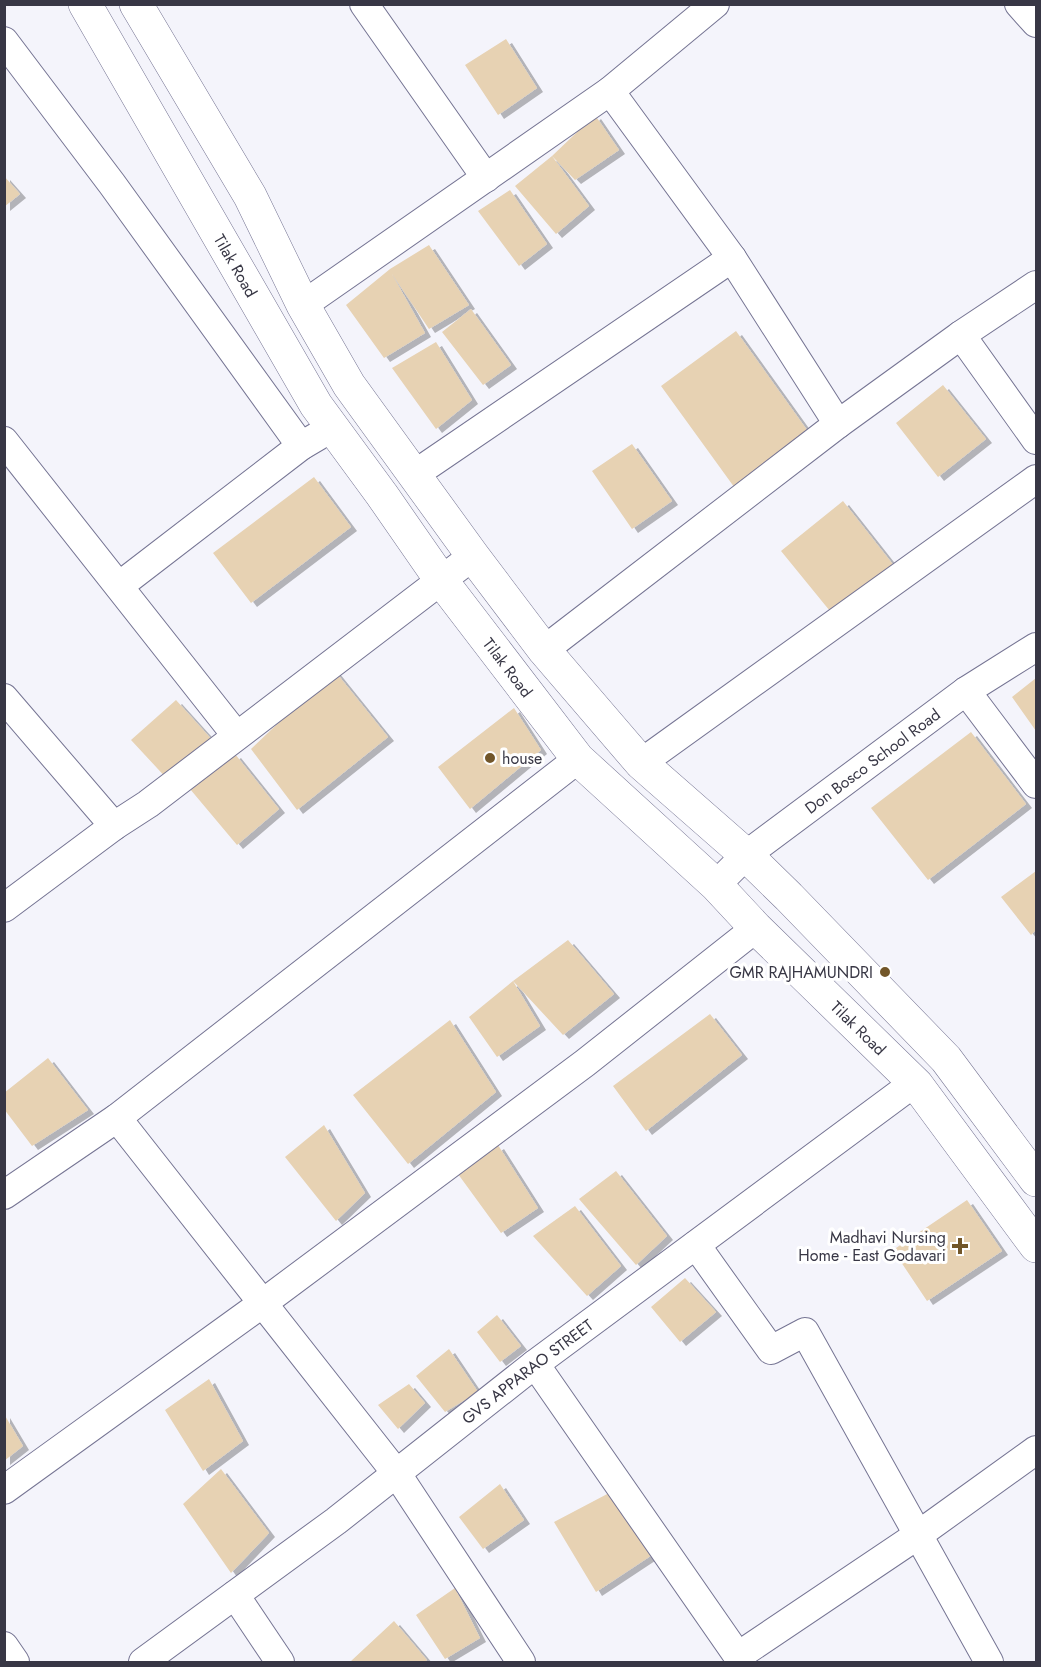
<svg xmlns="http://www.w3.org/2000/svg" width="1041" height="1667" font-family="Jost,sans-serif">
  <defs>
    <filter id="shadow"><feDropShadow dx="6" dy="4" stdDeviation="0" flood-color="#0004"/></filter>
  </defs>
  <rect width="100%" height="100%" fill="#f4f4fb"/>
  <path fill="#e7d2b3" filter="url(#shadow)" d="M506 39 537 88 498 115 465 65Z
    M595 115 619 150 575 180 552 156 589 206 556 234 515 186 552 156Z
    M4 176 20 194 4 207Z
    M510 190 547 244 519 266 478 211Z
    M429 245 469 305 429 329 392 274 425 333 384 358 346 305 390 269Z
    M471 309 511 365 483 385 442 332Z
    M736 331 812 437 737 491 661 386Z
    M436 342 472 400 436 429 392 368Z
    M943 385 986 439 938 477 896 423Z
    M632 444 672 501 632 529 592 471Z
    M314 477 351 527 251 603 213 553Z
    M843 501 895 567 834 616 781 551Z
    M334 670 388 737 297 810 251 749Z
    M1036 678V731L1012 697Z
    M176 700 214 742 170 782 131 740Z
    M514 708 541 750 470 809 438 767Z
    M971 732 1026 804 928 880 871 808Z
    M235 754 279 809 237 845 190 789Z
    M1036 871V930L1031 935 1001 897Z
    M568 940 614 994 563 1035 513 981Z
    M513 981 540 1026 497 1057 469 1017Z
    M710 1014 742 1055 646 1131 613 1086Z
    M450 1020 496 1092 408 1164 353 1095Z
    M48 1058 88 1110 32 1146 4 1109V1093Z
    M324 1125 365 1193 336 1221 285 1157Z
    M498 1145 538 1208 501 1233 458 1174Z
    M616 1171 667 1236 636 1265 579 1199Z
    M967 1200 1002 1251 927 1301 893 1250Z
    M575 1206 621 1266 587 1296 533 1236Z
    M685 1278 716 1312 680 1342 651 1307Z
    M497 1315 521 1346 500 1362 477 1332Z
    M449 1349 478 1392 445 1412 416 1376Z
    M209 1379 243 1441 203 1471 165 1410Z
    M409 1384 425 1403 398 1429 378 1405Z
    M4 1414 23 1446 4 1461Z
    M221 1469 269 1533 231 1573 183 1504Z
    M500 1484 524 1520 483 1549 459 1517Z
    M611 1492 652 1555 596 1592 554 1522Z
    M455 1588 480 1638 445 1659 416 1615Z
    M394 1621 427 1660 425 1662H352L351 1661Z"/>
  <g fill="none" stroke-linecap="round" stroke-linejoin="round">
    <defs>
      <g id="minor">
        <path d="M364 4 486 178"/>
        <path d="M1019 4 1036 23"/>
        <path d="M4 41 112 184 301 446"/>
        <path d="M610 91 732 258 838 424"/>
        <path d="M303 305 610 91 715 4"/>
        <path d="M961 335 1036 440"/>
        <path d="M4 441 236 735"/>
        <path d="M415 474 732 258"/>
        <path d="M119 586 301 446 318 436"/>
        <path d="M544 650 838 424 961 335 1036 285"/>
        <path d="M966 691 1036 784"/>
        <path d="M4 698 114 826"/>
        <path d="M641 763 1036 479"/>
        <path id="s1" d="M716 885 746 855 966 691 1036 647"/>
        <path d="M4 908 114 826 148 804 473 556"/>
        <path d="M117 1118 397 1474 521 1662"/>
        <path d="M4 1195 117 1118 578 759"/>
        <path d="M696 1245 771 1350 805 1332 989 1662"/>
        <path d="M535 1364 742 1662"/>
        <path d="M4 1490 263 1303 585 1063 756 928"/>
        <path d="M235 1595 280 1662"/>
        <path d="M4 1646 15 1662"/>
        <path d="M738 1656 918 1535 1036 1450"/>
        <path id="s2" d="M143 1662 336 1521 535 1364 914 1083"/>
      </g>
      <g id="tertiary">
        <path id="s3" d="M85 4 316 405 382 495 441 580 578 759 716 885 756 928 917 1085 1036 1246"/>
        <path d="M136 4 250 196 303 305 349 385 473 556 544 650 641 763 746 855 789 897 946 1059 1036 1180"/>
      </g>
    </defs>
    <use href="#minor" stroke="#757493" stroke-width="30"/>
    <use href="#tertiary" stroke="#757493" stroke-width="34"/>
    <use href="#minor" stroke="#fff" stroke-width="28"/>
    <use href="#tertiary" stroke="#fff" stroke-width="33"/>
  </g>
  <g fill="#725629" stroke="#fff" stroke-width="2">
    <circle cx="490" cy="758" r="6"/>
    <circle cx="885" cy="972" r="6"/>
    <path d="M957 1237h6v6h6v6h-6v6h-6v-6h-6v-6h6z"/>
  </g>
  <g text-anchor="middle" stroke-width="6" stroke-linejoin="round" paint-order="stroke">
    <g font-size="16" fill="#383745" stroke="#fff">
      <text dy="6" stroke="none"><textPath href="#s3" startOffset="302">Tilak Road</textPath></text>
      <text dy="6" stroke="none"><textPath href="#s3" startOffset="788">Tilak Road</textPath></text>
      <text dy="6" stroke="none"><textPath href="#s1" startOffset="200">Don Bosco School Road</textPath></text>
      <text dy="6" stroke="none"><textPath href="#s3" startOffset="1292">Tilak Road</textPath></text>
      <text dy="6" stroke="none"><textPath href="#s2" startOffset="482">GVS APPARAO STREET</textPath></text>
    </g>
    <g font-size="16" fill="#383745" stroke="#fff" text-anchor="end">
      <text x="502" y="764" text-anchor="start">house</text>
      <text x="873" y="978">GMR RAJHAMUNDRI</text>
      <text x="946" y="1243">Madhavi Nursing<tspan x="946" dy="18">Home - East Godavari</tspan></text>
    </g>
  </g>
  <rect width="1041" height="1667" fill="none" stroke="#383745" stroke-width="12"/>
</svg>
